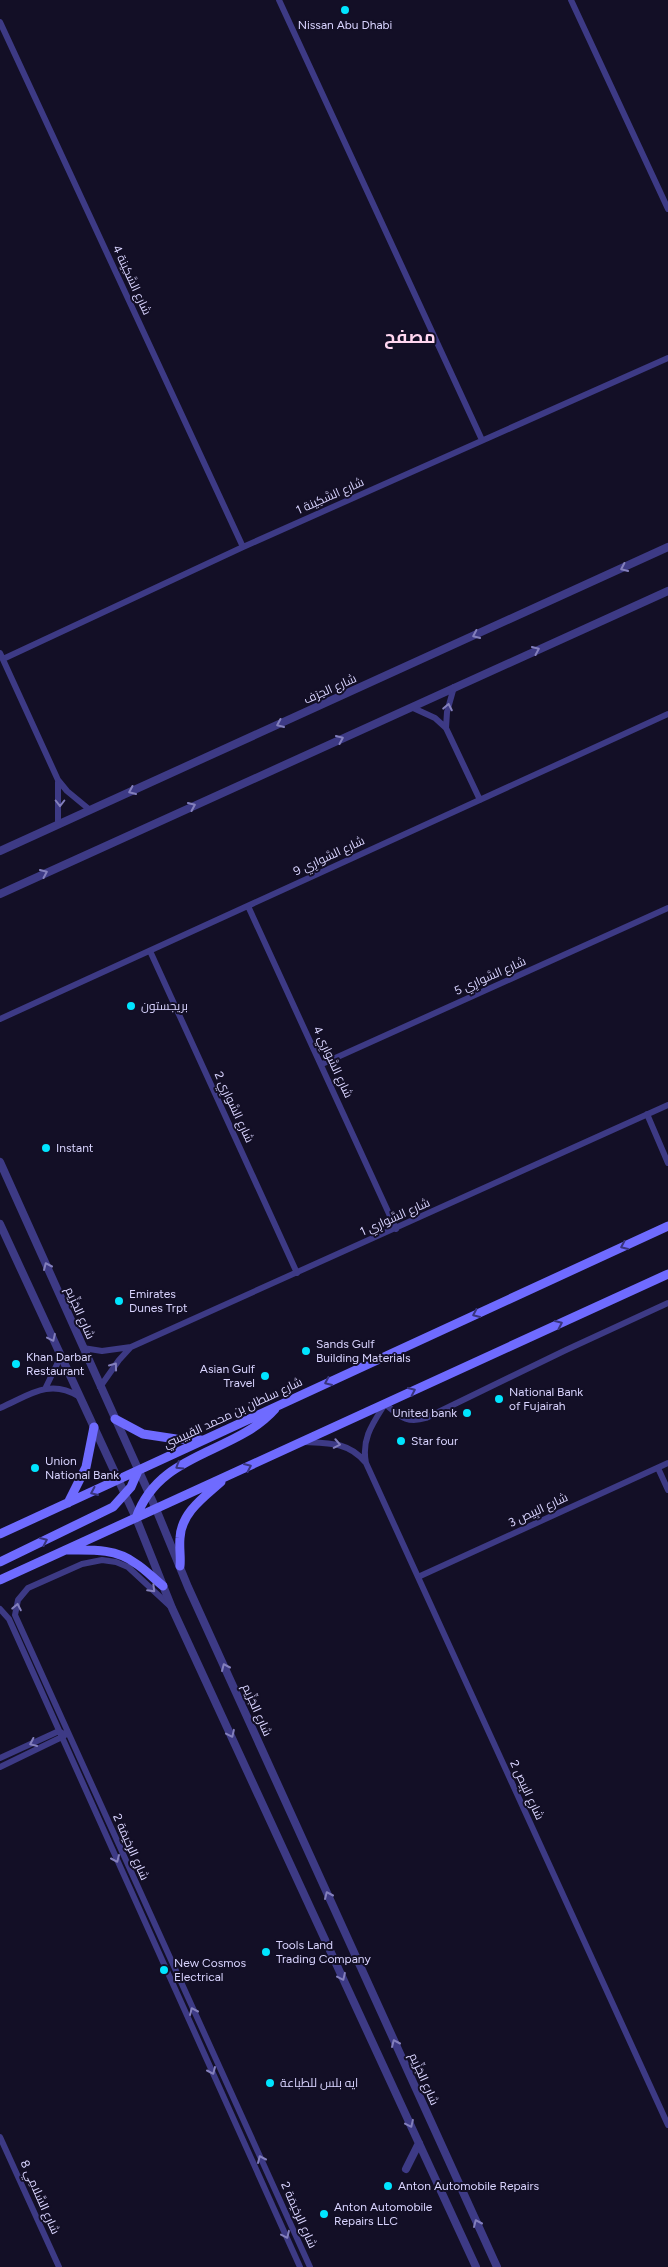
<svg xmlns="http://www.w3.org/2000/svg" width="668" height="2267" font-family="Figtree,Cairo,sans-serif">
  <rect width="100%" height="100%" fill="#130f26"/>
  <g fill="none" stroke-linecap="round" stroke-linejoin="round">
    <path stroke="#3d3a85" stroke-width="6" d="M279 0 482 440
      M571 0 668 209
      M0 22 243 547
      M0 653 58 780 67 791 90 810
      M3 659 243 547 668 358
      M411 707 435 718 446 728 480 800
      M446 728 447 712 454 687
      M58 782V825
      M248 906 396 1229
      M150 951 297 1273
      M0 1019 668 714
      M322 1064 668 908
      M647 1114 668 1163
      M668 1303 566 1350 426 1418C406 1424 400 1416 385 1404 373 1423 361 1439 366 1463L668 2125
      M83 1348 102 1351 131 1347 668 1105
      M46 1387 61 1356
      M100 1387 119 1360 130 1348
      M0 1408C28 1396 49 1378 78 1396
      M304 1442C328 1443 349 1442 365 1462
      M658 1468 668 1490
      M418 1577 668 1463
      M170 1606 128 1567 116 1562 102 1560 82 1564 28 1588 18 1600 15 1615 310 2267
      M0 1609 9 1619 300 2267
      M0 1758 59 1731 62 1733
      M0 1767 64 1736
      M0 2137 59 2267"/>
    <path stroke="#3d3a85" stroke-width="8" d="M0 851 668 547
      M0 894 668 591
      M0 1162 156 1509 188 1587 497 2267
      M0 1224 136 1518 172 1608 476 2267
      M406 2169 419 2143"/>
    <path stroke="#6f6bff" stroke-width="9" d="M115 1419 143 1434 176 1439 201 1440
      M68 1503 86 1467 94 1427
      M136 1518C159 1451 234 1455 275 1409
      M0 1534 668 1226
      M67 1550C90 1550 115 1548 135 1563 145 1569 153 1578 163 1586
      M0 1562 113 1507 131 1487 138 1471
      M180 1566C181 1557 179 1548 180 1538 181 1513 204 1497 221 1482
      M0 1580 668 1274"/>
  </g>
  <defs><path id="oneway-chevron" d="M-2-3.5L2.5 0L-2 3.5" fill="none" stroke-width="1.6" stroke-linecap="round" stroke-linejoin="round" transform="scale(1.25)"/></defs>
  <g stroke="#837fbc">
    <use href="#oneway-chevron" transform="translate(624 568) rotate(155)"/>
    <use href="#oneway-chevron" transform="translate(476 635) rotate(155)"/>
    <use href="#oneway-chevron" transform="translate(536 650) rotate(-24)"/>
    <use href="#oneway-chevron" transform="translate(448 707) rotate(-79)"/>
    <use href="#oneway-chevron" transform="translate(280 724) rotate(156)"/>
    <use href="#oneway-chevron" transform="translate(340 739) rotate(-24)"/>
    <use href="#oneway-chevron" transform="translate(132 791) rotate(156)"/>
    <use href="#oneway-chevron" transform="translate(60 803) rotate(90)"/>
    <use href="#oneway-chevron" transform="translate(192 806) rotate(-24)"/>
    <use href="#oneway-chevron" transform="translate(44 873) rotate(-24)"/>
    <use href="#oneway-chevron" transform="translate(47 1266) rotate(-114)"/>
    <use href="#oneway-chevron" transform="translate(52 1338) rotate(65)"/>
    <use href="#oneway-chevron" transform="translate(114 1366) rotate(-54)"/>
    <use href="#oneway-chevron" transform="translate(337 1444) rotate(11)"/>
    <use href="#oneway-chevron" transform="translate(152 1589) rotate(45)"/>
    <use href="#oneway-chevron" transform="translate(17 1607) rotate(-79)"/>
    <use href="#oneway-chevron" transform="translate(225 1667) rotate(-114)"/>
    <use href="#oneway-chevron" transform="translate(231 1734) rotate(65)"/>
    <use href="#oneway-chevron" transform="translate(33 1743) rotate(155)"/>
    <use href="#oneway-chevron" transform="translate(116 1859) rotate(66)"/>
    <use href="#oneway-chevron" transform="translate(328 1895) rotate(-114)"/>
    <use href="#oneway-chevron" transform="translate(342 1977) rotate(65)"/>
    <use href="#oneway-chevron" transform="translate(193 2011) rotate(-114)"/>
    <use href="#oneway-chevron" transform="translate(395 2043) rotate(-114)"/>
    <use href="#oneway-chevron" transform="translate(212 2071) rotate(66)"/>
    <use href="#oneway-chevron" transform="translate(410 2124) rotate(65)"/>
    <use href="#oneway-chevron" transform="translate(261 2159) rotate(-114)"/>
    <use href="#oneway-chevron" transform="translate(477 2223) rotate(-114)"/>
    <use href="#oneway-chevron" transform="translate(286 2235) rotate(65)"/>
  </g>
  <g stroke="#38347d">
    <use href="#oneway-chevron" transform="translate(624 1246) rotate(155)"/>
    <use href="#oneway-chevron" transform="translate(476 1314) rotate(155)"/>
    <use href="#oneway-chevron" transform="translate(559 1324) rotate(-25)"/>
    <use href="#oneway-chevron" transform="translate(328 1382) rotate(155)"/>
    <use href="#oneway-chevron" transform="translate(412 1391) rotate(-25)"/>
    <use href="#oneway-chevron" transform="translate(179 1466) rotate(148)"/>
    <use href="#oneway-chevron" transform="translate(248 1467) rotate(-25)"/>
    <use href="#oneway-chevron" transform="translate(94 1492) rotate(156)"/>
    <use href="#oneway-chevron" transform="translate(44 1541) rotate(-25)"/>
  </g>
  <g fill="#00e5ff" stroke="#130f26" stroke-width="2">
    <circle cx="345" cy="10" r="5"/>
    <circle cx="131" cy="1006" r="5"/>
    <circle cx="46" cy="1148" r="5"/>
    <circle cx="119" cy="1301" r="5"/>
    <circle cx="306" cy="1351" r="5"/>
    <circle cx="16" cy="1364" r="5"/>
    <circle cx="265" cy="1376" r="5"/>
    <circle cx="499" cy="1399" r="5"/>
    <circle cx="467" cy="1413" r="5"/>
    <circle cx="401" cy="1441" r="5"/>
    <circle cx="35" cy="1468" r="5"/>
    <circle cx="266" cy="1952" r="5"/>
    <circle cx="164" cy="1970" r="5"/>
    <circle cx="270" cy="2083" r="5"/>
    <circle cx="388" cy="2186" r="5"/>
    <circle cx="324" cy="2214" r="5"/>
  </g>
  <g text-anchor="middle" stroke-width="4" stroke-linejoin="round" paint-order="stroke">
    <g font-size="12" fill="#d9d4ff" stroke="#130f26" text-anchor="start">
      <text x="345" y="29" text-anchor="middle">Nissan Abu Dhabi</text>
      <text x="141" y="1010">بريجستون</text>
      <text x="56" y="1152">Instant</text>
      <text x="129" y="1298">Emirates<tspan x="129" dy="14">Dunes Trpt</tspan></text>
      <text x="316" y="1348">Sands Gulf<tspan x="316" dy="14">Building Materials</tspan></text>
      <text x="26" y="1361">Khan Darbar<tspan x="26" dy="14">Restaurant</tspan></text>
      <text x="255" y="1373" text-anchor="end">Asian Gulf<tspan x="255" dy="14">Travel</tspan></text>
      <text x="509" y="1396">National Bank<tspan x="509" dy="14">of Fujairah</tspan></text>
      <text x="457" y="1417" text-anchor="end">United bank</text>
      <text x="411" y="1445">Star four</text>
      <text x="45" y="1465">Union<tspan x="45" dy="14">National Bank</tspan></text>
      <text x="276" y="1949">Tools Land<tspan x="276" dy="14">Trading Company</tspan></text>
      <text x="174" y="1967">New Cosmos<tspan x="174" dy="14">Electrical</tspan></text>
      <text x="280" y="2087">ايه بلس للطباعة</text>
      <text x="398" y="2190">Anton Automobile Repairs</text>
      <text x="334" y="2211">Anton Automobile<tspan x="334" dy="14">Repairs LLC</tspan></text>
    </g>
    <g font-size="12" fill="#d9d4ff" stroke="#130f26">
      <text transform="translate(132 280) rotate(65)" y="4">شارع السَّكِينة 4</text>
      <text transform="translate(330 496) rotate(-24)" y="4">شارع السَّكِينة 1</text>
      <text transform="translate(330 689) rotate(-24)" y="4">شارع الحِرَف</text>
      <text transform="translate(329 856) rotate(-25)" y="4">شارع السَّوارِي 9</text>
      <text transform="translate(490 976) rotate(-24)" y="4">شارع السَّوارِي 5</text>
      <text transform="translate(333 1062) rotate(65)" y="4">شارع السَّوارِي 4</text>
      <text transform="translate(234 1107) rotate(65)" y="4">شارع السَّوارِي 2</text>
      <text transform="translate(395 1217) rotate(-24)" y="4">شارع السَّوارِي 1</text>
      <text transform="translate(80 1313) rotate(66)" y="4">شارع الجَزِّيم</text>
      <text transform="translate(233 1413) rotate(-25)" y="4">شارع سلطان بن محمد القبيسي</text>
      <text transform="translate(538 1510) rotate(-25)" y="4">شارع البِيص 3</text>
      <text transform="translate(257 1710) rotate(66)" y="4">شارع الجَزِّيم</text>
      <text transform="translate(527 1790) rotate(65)" y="4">شارع البِيص 2</text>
      <text transform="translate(131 1847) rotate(66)" y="4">شارع الرخيمَة 2</text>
      <text transform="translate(424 2079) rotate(66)" y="4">شارع الجَزِّيم</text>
      <text transform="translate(40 2197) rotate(66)" y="4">شارع السَّلامِي 8</text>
      <text transform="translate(299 2215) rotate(66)" y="4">شارع الرخيمَة 2</text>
    </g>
    <g font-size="18" font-weight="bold" fill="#ffd6f0" stroke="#130f26">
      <text x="410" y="343">مصفح</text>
    </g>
  </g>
</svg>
